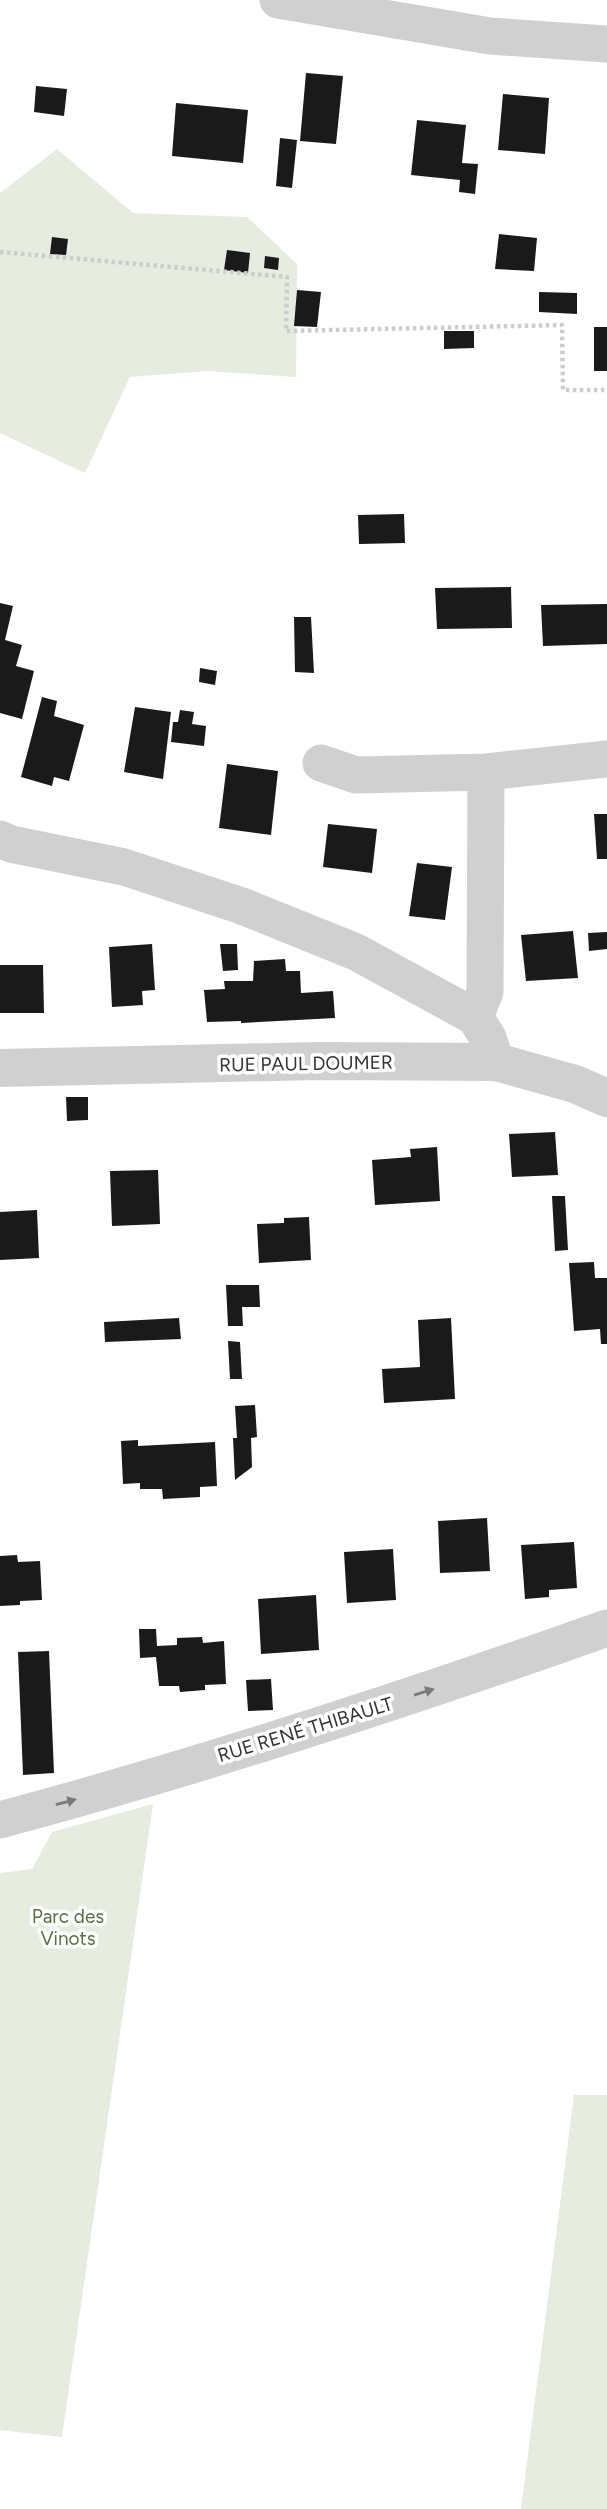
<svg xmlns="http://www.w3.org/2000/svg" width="607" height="2509" font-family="Figtree,sans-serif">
  <rect width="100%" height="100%" fill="#fff"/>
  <path fill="#e6ecdf" d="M57 149 133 213 247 217 297 264 296 377 207 371 130 377 85 473 0 433V193Z
    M153 1804 62 2437 0 2430V1873L32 1869 52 1832Z
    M574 2095H607V2509H521Z"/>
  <path fill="#1a1a1a" d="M306 73 343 76 336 144 300 141Z
    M36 86 67 89 64 116 34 112Z
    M503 94 549 98 545 154 498 150Z
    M176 103 248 110 243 163 172 156Z
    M417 120 466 125 462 163 478 164 475 194 459 192 460 180 411 175Z
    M280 138 297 140 292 188 276 186Z
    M499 234 537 238 534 271 495 269Z
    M52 237 68 239 66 255 50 254Z
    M227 250 250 253 248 273 224 270Z
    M265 256 279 258 278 270 264 268Z
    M297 290 321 292 317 327 294 326Z
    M539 292 577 293V314L539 312Z
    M594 327H607V371H594Z
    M444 331H474V348L444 349Z
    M404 514 405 543 359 544 358 515Z
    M511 587 512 628 437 629 435 588Z
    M0 603 13 606 5 640 22 645 16 666 34 671 22 719 0 713Z
    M607 604V644L543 646 541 605Z
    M294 617H311L314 673 295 672Z
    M200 668 217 671 215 685 199 682Z
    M42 697 57 701 54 716 84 725 69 781 54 777 52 786 21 777Z
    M135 707 171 712 163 779 124 772Z
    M180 710 194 712 192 724 206 726 204 746 171 742 173 722H178Z
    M227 764 278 771 271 835 219 828Z
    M594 814H607V859H597Z
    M328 824 377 829 372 873 323 867Z
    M417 863 452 867 445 920 409 916Z
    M573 931 578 978 526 981 521 935Z
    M607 932V949L589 951 588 933Z
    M152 944 155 990 142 991 143 1005 112 1007 109 947Z
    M220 944H237L238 970 223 971Z
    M285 959 286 971H300L301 993 333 991 335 1018 241 1023V1021L207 1022 204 990 225 989 224 981H253L254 961Z
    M0 965H43L44 1013H0Z
    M66 1097H88V1120L67 1121Z
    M555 1132 558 1175 512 1177 509 1134Z
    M437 1147 440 1201 375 1205 372 1160 411 1157 410 1149Z
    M158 1170 160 1224 112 1226 110 1171Z
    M552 1196H565L568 1250 555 1251Z
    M37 1210 39 1258 0 1260V1212Z
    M309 1217 311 1260 259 1263 257 1224 284 1223V1218Z
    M594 1262 595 1278H607V1344H601L600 1329 574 1331 569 1263Z
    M226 1285H259L260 1307H242L243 1326H228Z
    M179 1318 181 1339 105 1342 104 1322Z
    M451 1318 455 1399 384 1403 382 1369 420 1367 418 1320Z
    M228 1341 240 1342 242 1379H230Z
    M255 1405 257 1437 251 1438 252 1467 235 1480 233 1438H237L235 1406Z
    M138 1440V1446L215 1442 217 1486 200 1487V1497L163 1499 162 1489H140V1483L123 1484 121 1441Z
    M487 1518 490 1571 440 1573 438 1521Z
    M574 1542 577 1588 549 1590V1597L525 1599 521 1545Z
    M393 1549 396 1600 347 1603 344 1552Z
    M17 1555 18 1562 40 1561 42 1600 20 1601V1605L0 1606V1556Z
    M316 1595 319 1650 261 1654 258 1599Z
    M139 1629H156L157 1646 177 1645V1638L202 1637 203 1643 224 1641 226 1684 205 1685V1690L180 1692 179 1686H159L156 1657 140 1658Z
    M49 1651 54 1773 23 1775 18 1652Z
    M271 1679 273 1710 248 1711 246 1680Z"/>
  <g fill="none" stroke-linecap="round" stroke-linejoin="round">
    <path stroke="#cdcdcd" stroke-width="4.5" stroke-dasharray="3.5 3.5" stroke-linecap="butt" d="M0 252 287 277 286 331 562 325 563 390H607"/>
    <path stroke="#d0d0d0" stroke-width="37" d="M278 0 490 36 607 44
      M321 763 356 775 486 772 607 759
      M0 839 11 844 124 867 242 906 356 952 475 1017 488 1038 496 1062
      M475 1017 485 992 486 772
      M0 1820C205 1765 407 1699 607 1628"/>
    <path stroke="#d0d0d0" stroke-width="38" d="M0 1068 318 1061 496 1062 575 1084 607 1098"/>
  </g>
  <defs><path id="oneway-solid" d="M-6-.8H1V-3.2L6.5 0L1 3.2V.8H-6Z" transform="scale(1.75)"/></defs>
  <g fill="#7a7a7a">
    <use href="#oneway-solid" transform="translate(424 1692) rotate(-17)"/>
    <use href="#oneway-solid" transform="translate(66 1802) rotate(-15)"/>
  </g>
  <g text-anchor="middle" stroke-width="7" stroke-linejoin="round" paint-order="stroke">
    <g font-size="19" fill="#333" stroke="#fff">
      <text transform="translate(306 1063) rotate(-1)" y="7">RUE PAUL DOUMER</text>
      <text transform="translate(305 1729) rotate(-17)" y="7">RUE RENÉ THIBAULT</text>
    </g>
    <g font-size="19" fill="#56703f" stroke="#fff">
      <text x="68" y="1923">Parc des<tspan x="68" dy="22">Vinots</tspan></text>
    </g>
  </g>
</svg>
